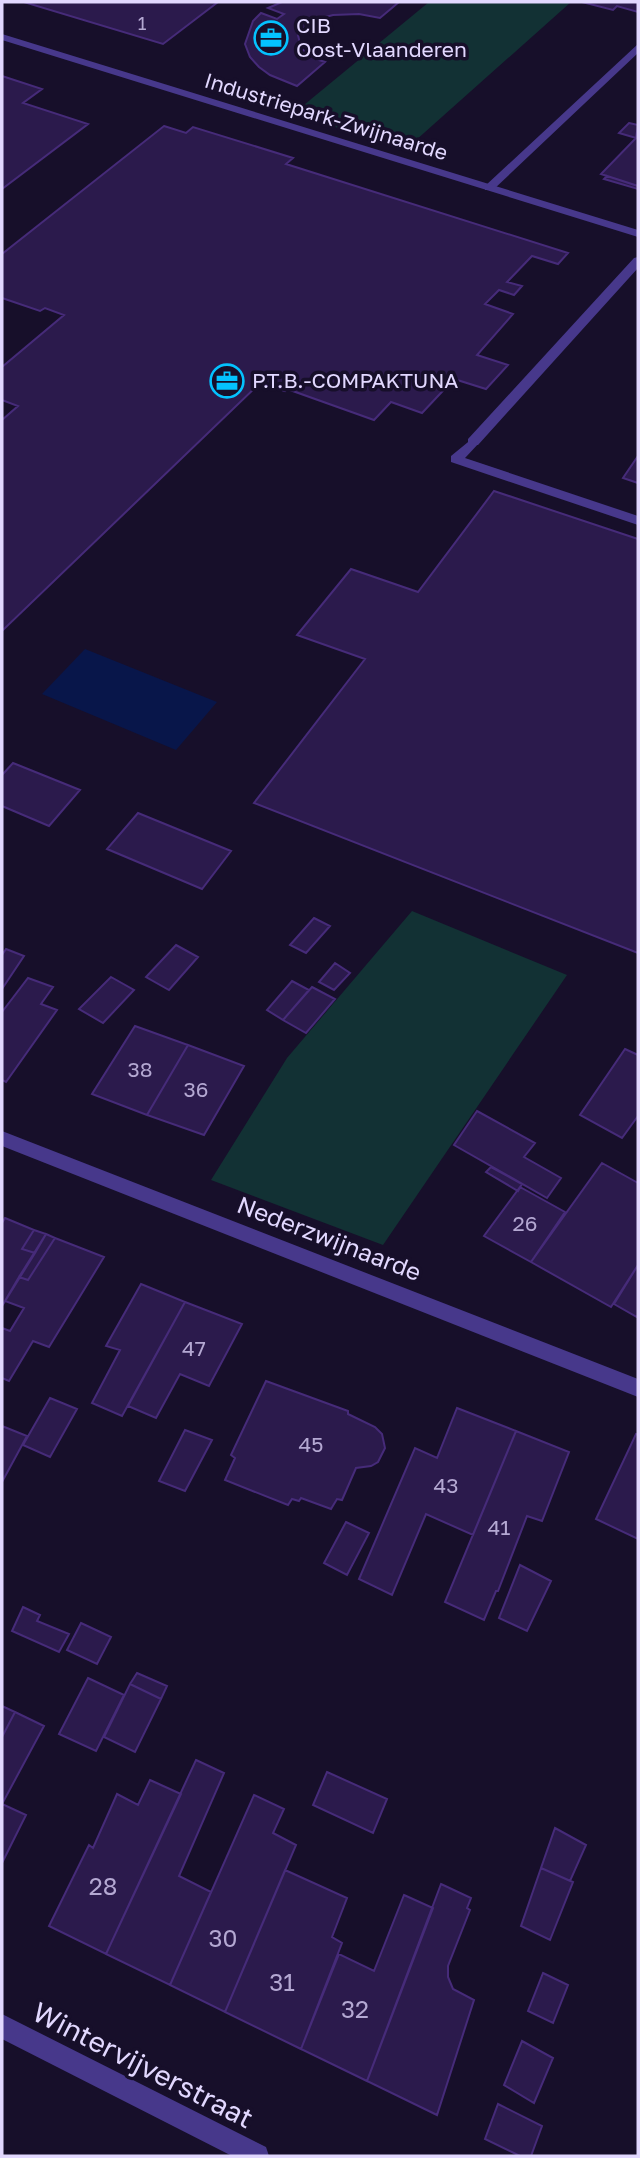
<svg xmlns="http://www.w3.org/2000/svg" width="640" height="2158" font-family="'Golos Text',sans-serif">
  <rect width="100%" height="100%" fill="#170f2a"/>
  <path fill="#123134" d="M429 2H571L406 149 293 114Z
    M412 911 567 975 383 1245 211 1180 287 1058Z"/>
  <path fill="#08164a" d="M85 649 217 702 176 750 42 694Z"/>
  <path fill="#2b1a4c" stroke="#462b79" stroke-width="2" d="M30 2H218L163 44 27 3Z
    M282 2H399L380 18 359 14 333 15 318 19 303 29 298 35 301 48 313 58 325 62 297 86 270 75 259 67 250 57 245 44 253 21 261 13 277 19 284 14 268 8Z
    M582 2H638V12L617 6 613 10Z
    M2 76 42 89 23 103 88 124 2 189Z
    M629 123 638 125 636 138 619 133Z
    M164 126 186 133 193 127 293 158 286 164 568 253 558 264 532 256 507 282 522 286 514 295 499 290 485 304 513 314 477 355 508 365 486 389 454 379 422 413 391 402 374 420 287 389 285 391 260 383 2 631V420L18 406 2 400V367L64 315 45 308 40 311 2 298V254Z
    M638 136V186L601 174 636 138Z
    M607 176 638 186V189L604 179Z
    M638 456V483L623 478Z
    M494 491 638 539V953L254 803 365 659 297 635 351 569 418 592Z
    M13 763 80 790 49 826 2 806V775Z
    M138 813 231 851 202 889 107 849Z
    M314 918 330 926 306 953 290 945Z
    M176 945 198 957 169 990 146 977Z
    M6 949 24 956 2 989V955Z
    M335 963 350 973 334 990 319 982Z
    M111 977 134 990 103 1023 79 1009Z
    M28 978 53 987 41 1004 57 1010 6 1082 2 1080V1012Z
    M292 981 309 990 283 1020 267 1010Z
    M312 987 335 999 306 1033 283 1020Z
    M135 1026 188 1045 147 1115 92 1094Z
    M188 1045 244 1066 204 1135 147 1115Z
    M625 1049 638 1055V1116L622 1138 580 1115Z
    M477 1111 535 1143 524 1157 561 1178 547 1198 454 1145Z
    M602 1163 638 1183V1265L611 1307 531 1262Z
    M491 1167 522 1184 518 1191 486 1172Z
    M520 1187 565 1212 531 1262 484 1236Z
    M5 1218 34 1230 22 1249 35 1253 2 1306V1223Z
    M34 1230 46 1234 35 1253 22 1249Z
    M46 1234 55 1238 28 1280 19 1277Z
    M55 1238 104 1257 49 1347 33 1341 9 1381 2 1378V1328L10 1331 24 1308 5 1301 19 1277 28 1280Z
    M638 1265V1315L637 1317 614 1304Z
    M141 1284 185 1302 122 1416 92 1403 120 1350 106 1346Z
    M185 1302 242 1324 209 1386 180 1374 156 1418 128 1406Z
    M266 1381 348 1411V1414L375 1427 382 1434 385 1448 378 1462 371 1466 356 1468 342 1500 337 1499 331 1509 301 1498 299 1501 292 1499 288 1505 225 1480 235 1458 231 1455Z
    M50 1398 77 1409 50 1457 23 1445Z
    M457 1408 516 1431 473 1535 426 1514 392 1595 359 1579 415 1448 437 1458Z
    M2 1426 27 1436 2 1482Z
    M185 1430 212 1440 185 1491 159 1481Z
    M516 1431 569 1452 542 1521 527 1516 498 1591H496L484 1620 445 1602Z
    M636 1434 638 1435V1539L596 1519Z
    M346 1522 369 1533 347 1575 324 1563Z
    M520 1565 551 1581 527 1631 499 1618Z
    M23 1607 40 1615 37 1621 69 1634 59 1652 12 1631Z
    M81 1623 111 1637 97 1664 67 1650Z
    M137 1673 167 1686 161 1699 130 1684Z
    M88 1678 124 1695 96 1751 59 1734Z
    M130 1684 161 1699 135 1752 104 1737Z
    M2 1706 15 1712 2 1737Z
    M15 1712 44 1726 2 1804 26 1815 2 1863V1737Z
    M196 1760 224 1773 179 1876 211 1892 170 1985 106 1954Z
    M327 1772 387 1799 373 1833 313 1805Z
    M150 1780 181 1794 106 1954 49 1926 89 1845 93 1848 117 1794 138 1805Z
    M254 1795 284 1809 273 1833 296 1845 225 2012 170 1985Z
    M555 1828 586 1845 570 1881 541 1868Z
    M541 1868 573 1882 550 1940 521 1926Z
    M285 1870 347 1898 332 1937 342 1943 301 2049 225 2012Z
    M441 1884 471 1898 467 1908 470 1910 448 1966V1977L453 1989 474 2000 437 2115 367 2081Z
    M404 1895 433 1908 367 2081 301 2049 339 1954 374 1971Z
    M543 1973 568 1985 553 2023 528 2011Z
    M522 2041 553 2058 534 2103 504 2085Z
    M498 2104 542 2126 531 2156H520L485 2139Z"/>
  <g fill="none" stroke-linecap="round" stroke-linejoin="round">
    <path fill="#47388b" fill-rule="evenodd" d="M638 44V53L493 190H485V186Z
      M473 438 480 442 465 458 638 516V525L451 462V456Z"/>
    <path fill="#47388b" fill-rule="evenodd" d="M2 34 638 230V237L2 40Z
      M638 257V268L478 445H468V439L634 258Z
      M2 1131 638 1379V1397L2 1146Z
      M2 2014 266 2147 269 2156H232L2 2039Z"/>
  </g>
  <defs>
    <symbol id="office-ring" viewBox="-11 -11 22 22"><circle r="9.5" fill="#170f2a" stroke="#04c2ff" stroke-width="1.5"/><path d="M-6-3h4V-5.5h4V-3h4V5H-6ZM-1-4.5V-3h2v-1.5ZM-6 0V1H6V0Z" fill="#04c2ff"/></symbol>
  </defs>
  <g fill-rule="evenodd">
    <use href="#office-ring" x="252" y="19" width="38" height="38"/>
    <use href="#office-ring" x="208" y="362" width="38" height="38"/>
  </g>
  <g text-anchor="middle" stroke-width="7" stroke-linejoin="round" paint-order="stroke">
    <g font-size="18" fill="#b4a8d2">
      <text x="142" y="30">1</text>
    </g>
    <g font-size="21" fill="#e2d8ff" stroke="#170f2a" text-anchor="start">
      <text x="296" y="33">CIB<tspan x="296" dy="24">Oost-Vlaanderen</tspan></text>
      <text x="252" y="388">P.T.B.-COMPAKTUNA</text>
    </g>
    <g font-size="21" fill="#e2d8ff" stroke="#170f2a">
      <text transform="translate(326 117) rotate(17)" y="7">Industriepark-Zwijnaarde</text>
    </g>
    <g font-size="21" fill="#b4a8d2">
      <text x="140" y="1077">38</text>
      <text x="196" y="1097">36</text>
      <text x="525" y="1231">26</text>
      <text x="194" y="1356">47</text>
      <text x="311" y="1452">45</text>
      <text x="446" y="1493">43</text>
      <text x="499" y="1535">41</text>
    </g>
    <g font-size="24" fill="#e2d8ff" stroke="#170f2a">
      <text transform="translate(329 1239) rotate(21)" y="8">Nederzwijnaarde</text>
    </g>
    <g font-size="24" fill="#b4a8d2">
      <text x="103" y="1895">28</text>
      <text x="223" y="1947">30</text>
      <text x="282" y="1991">31</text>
      <text x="355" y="2018">32</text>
    </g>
    <g font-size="28" fill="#e2d8ff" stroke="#170f2a">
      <text transform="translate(143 2065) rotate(27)" y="10">Wintervijverstraat</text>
    </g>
  </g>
  <rect width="640" height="2158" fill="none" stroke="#e2d8ff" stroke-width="7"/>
</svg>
